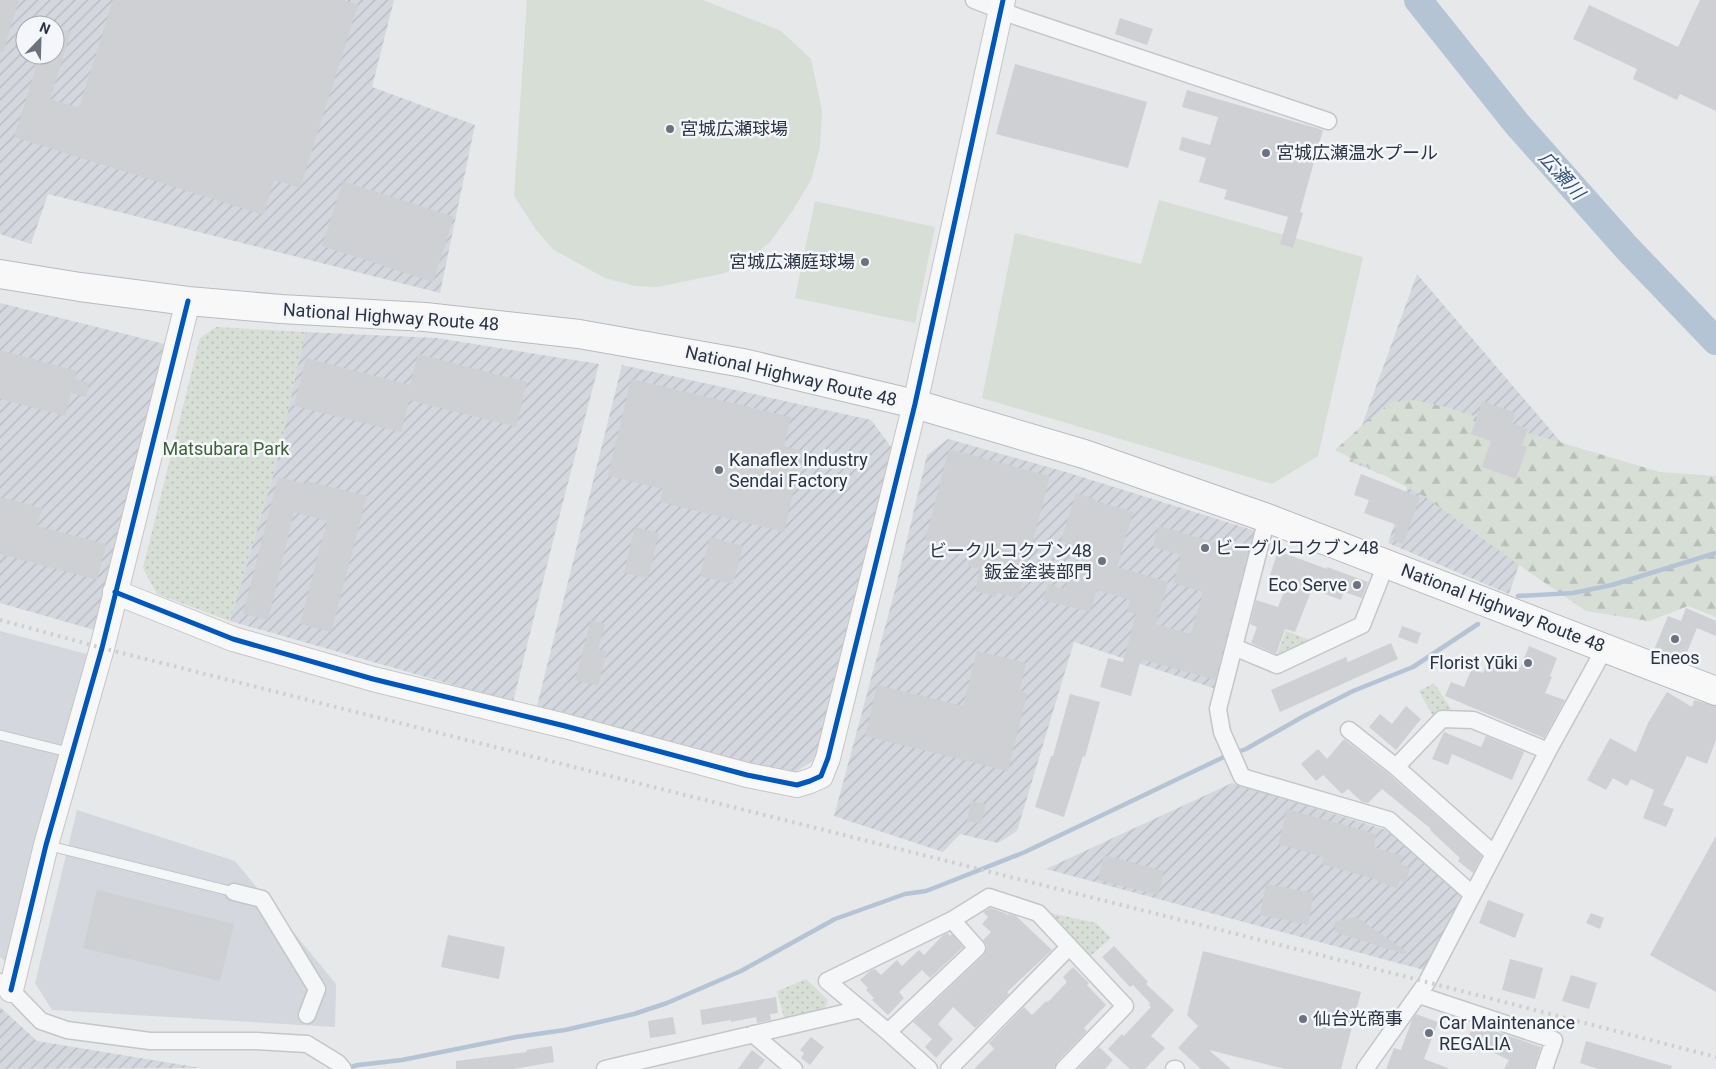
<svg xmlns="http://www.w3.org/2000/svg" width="1716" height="1069" font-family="Roboto,'Noto Sans JP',sans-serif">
  <defs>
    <pattern id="industrial-furrows" width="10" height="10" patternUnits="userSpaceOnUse" patternTransform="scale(1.25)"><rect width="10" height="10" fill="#d4d7dd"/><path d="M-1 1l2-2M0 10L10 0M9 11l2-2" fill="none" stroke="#b6b9bf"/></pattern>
    <pattern id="forest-firs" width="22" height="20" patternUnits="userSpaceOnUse" patternTransform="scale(1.25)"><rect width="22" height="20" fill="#d6ded6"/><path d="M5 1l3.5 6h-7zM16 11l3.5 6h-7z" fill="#b8bfb9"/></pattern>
    <pattern id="park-dots" width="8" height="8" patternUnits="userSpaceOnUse" patternTransform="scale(1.25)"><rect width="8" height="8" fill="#d6ded6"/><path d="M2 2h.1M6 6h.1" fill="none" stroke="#b8bfb9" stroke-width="1.8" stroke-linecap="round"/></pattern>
  </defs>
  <rect width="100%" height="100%" fill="#e6e8ea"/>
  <path fill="#d4d7dd" d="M0 631 90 655 6 962 0 957Z
    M77 810 235 861 336 984 335 1027 52 1010 35 983Z"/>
  <path fill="url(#industrial-furrows)" fill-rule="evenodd" d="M0 0H394L372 87 475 125 440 293 48 194 31 244 0 234ZM25 25H55V55H25Z
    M1417 274 1572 455 1539 506 1509 594 1388 543 1408 485 1349 461Z
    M0 303 169 345 98 631 0 603Z
    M305 332 437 338 599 364 555 533 513 702 230 621 277 462Z
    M622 365 871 420 892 448 821 756 792 774 536 710Z
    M948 439 1069 473 1259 532 1219 690 1074 642 1017 831 998 843 960 834 943 852 834 816 895 590 927 455Z
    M1232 783 1386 830 1462 895 1424 970 1046 869Z
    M0 1007 37 1041 201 1068 0 1069Z"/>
  <path fill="url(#forest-firs)" d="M1415 400 1446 407 1512 428 1660 472 1716 476V617L1688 606 1649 621 1586 611 1526 570 1424 496 1335 450 1366 422 1392 402Z"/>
  <path fill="url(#park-dots)" d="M216 327 305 332 277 462 230 621 157 594 143 568 200 338Z
    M1286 631 1318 643 1275 659Z
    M1434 683 1451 709 1434 718 1419 691Z
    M1046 912 1096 923 1111 938 1087 959Z
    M806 979 828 1000 824 1012 785 1021 777 991Z"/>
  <path fill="#d6ded6" d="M527 0H703L781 31 811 59 822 111 820 147 811 180 793 210 770 242 747 261 725 273 658 287 635 286 605 278 554 250 537 231 514 196Z
    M1159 200 1363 257 1318 456 1272 484 982 398 1015 233 1141 264Z
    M815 201 935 227 915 323 795 298Z"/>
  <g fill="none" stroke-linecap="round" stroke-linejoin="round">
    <path stroke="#b4c4d5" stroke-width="4.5" d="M1518 596 1573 593 1612 585 1716 553
      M1235 753 1246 749 1304 716 1353 691 1413 667 1478 624
      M347 1068 358 1065 402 1060 516 1037 565 1030 634 1014 667 1003 741 971 835 919 905 894 926 891 939 886 1025 852 1228 755"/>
    <path stroke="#b4c4d5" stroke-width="28" d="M1418 0 1517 124 1626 247 1716 341"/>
  </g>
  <path fill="#ced0d3" d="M0 0H19L3 52 0 51Z
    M113 0H343L358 5 300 188 274 180 264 215 14 137 40 55H55V27L71 32 50 99 79 108Z
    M1700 0H1716V111L1680 94 1677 100 1633 79 1637 69 1573 39 1589 5 1678 47Z
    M1120 18 1153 29 1147 45 1115 34Z
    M1015 64 1147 102 1128 168 996 134Z
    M1187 90 1323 130 1300 212 1303 213 1293 248 1280 244 1288 217 1224 199 1227 190 1199 182 1206 158 1179 150 1182 137 1210 145 1218 117 1182 107Z
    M343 181 454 217 433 282 322 246Z
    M0 350 77 371 75 379 89 382 86 397 71 393 65 416 0 399Z
    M418 354 527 382 516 427 409 400 401 432 294 406 306 358 410 385Z
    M631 379 791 417 784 446 803 451 784 532 660 502 663 489 608 476Z
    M1482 401 1515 413 1512 423 1528 429 1522 445 1527 447 1516 479 1482 467 1491 441 1471 434Z
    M949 449 1050 476 1018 598 997 593 996 597 975 591 980 569 968 566 971 552 925 540Z
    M1361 474 1420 497 1403 544 1392 540 1397 525 1364 513 1369 500 1354 495Z
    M278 477 306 484 307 481 367 496 331 632 300 624 327 521 294 512 268 620 243 614Z
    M1076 493 1095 499 1094 500 1133 512 1117 567 1168 582 1156 624 1191 634 1203 592 1173 583 1181 555 1153 547 1159 526 1248 552 1215 680 1141 659 1131 696 1100 687 1108 658 1123 662 1136 614 1127 612 1130 600 1097 590 1090 612 1043 600 1048 584 1065 589 1069 576 1078 578 1086 549 1061 541Z
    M0 497 42 508 37 526 106 544 97 580 0 554Z
    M635 527 659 533 648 578 624 573Z
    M710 537 743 546 733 584 700 576Z
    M1278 551 1327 569V567L1368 582 1362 598 1344 592 1341 600 1312 589 1295 632 1285 629 1276 654 1251 643 1257 627 1250 624 1256 600 1278 607 1288 582 1270 575Z
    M1686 608 1716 621V636L1697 628 1683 662 1654 650 1668 616 1681 621Z
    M591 620 605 624 598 649 607 651 598 686 575 680Z
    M1402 626 1421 633 1417 644 1398 637Z
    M1391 643 1398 659 1280 712 1271 690 1346 657 1348 662Z
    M1529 646 1557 658 1550 676 1552 677 1545 693 1565 700 1544 738 1445 696 1451 682 1464 687 1472 668 1483 673 1492 655 1520 668Z
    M977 651 1026 663 1020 690 1027 694 1008 771 865 736 877 685 963 706Z
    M1667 692 1692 707 1694 700 1716 706V740L1707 764 1687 756 1663 805 1674 809 1666 827 1643 818 1654 790 1631 779 1627 786 1613 778 1606 790 1587 780 1610 738 1636 752 1648 723Z
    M1070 694 1100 702 1085 757 1083 756 1064 817 1035 807 1051 756H1053Z
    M1406 706 1421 719 1396 750 1369 727 1380 714 1392 724Z
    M1444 732 1481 747 1486 736 1524 752 1512 780 1452 754 1448 765 1432 759Z
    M1344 739 1390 775 1482 856 1473 873 1458 861 1460 858 1430 830 1431 829 1382 789 1368 803 1362 802 1348 789 1342 794 1323 775 1316 781 1301 764 1318 749 1327 759Z
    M971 801 986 804 981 824 967 821Z
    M1287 809 1376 834 1374 847 1403 856 1400 864 1410 868 1406 882 1400 880 1397 888 1378 882V880L1322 864 1324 857 1278 844Z
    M1716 836V992L1650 955Z
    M1104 855 1164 871 1158 895 1098 880Z
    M1266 884 1314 893 1308 925 1260 915Z
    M97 890 234 924 220 981 83 948Z
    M1488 900 1524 914 1515 938 1479 923Z
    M990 908 1005 913 1008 915 1009 914 1016 916 1052 950 1007 992 1009 994 975 1028 953 1007 938 1024 953 1039 936 1058 925 1047 932 1039 913 1022 984 955 987 946 983 940 991 932 982 924 988 917 983 912Z
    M1591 913 1604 918 1600 929 1586 923Z
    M1356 917 1406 951 1404 954 1335 932V922Z
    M948 933 950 936 952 934 963 947 930 978 922 970 899 992 904 998 888 1015 872 1000 874 998 866 990 868 988 860 980 870 971 875 969 881 975 897 960 902 966 919 950 924 955 943 935Z
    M448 935 505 947 499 979 441 967Z
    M1114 946 1148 982 1146 984 1174 1010 1151 1036 1165 1048 1145 1069H1130L1108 1049 1122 1034 1124 1036 1151 1007 1149 1005 1150 1003 1133 985 1130 987 1102 957Z
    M1203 951 1361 992 1341 1069H1285L1209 1050 1231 1069H1201L1178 1048 1198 1026 1187 1015Z
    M1510 959 1543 968 1535 999 1502 990Z
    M1073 967 1089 983 1087 985 1106 1005 1084 1028 1087 1031 1057 1062 1054 1069H974L994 1049 989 1043 1024 1007 1032 1015 1046 1001 1048 1002 1067 982 1063 977Z
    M1571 975 1597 983 1589 1009 1562 1001Z
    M776 997 778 1013 770 1014 771 1020 757 1023 756 1017 731 1022V1020L702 1025 700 1010Z
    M1416 1014 1438 1022 1424 1059 1448 1068V1069H1386L1394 1048 1401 1050 1412 1020Z
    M673 1017 676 1034 650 1038 648 1021Z
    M1474 1024 1541 1047 1534 1069H1504L1509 1060 1467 1040Z
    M811 1037 824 1047 810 1065 801 1058 804 1053 800 1050Z
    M1586 1041 1672 1066 1671 1069H1598L1580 1063Z
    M552 1046 554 1062 514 1069H456V1061L527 1052 526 1050Z
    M1099 1047 1113 1060 1105 1069H1078Z
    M752 1050 765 1060 758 1069H738Z"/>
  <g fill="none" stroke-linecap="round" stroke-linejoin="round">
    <defs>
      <path id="lane" d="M0 735 72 753
        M46 845 234 892"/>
      <path id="street" d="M974 0 1018 17 1328 121
        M1267 518 1218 709 1222 732 1242 777 1389 820 1472 894
        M1234 647 1277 665 1362 625 1386 564
        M1349 730 1396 767
        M1494 854 1396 767 1442 719 1473 720 1548 751
        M234 892 262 899 317 989 307 1015
        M0 982 11 990 41 1021 67 1030 150 1041H256L307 1044 338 1063 343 1069
        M1419 995 1554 1040 1544 1069
        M888 1032 827 981 952 920
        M753 1034 794 1069
        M605 1069 861 1009
        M929 1069 888 1032 977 948 952 920 989 897 1038 913 1125 1006 1064 1069
        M949 1069 1069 947
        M1174 1069H1176
        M1365 1069 1427 982 1548 751 1605 648"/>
      <path id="secondary" d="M115 592 233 639 373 679 565 726 747 775 797 785 810 781 821 776 828 758 915 404 1003 0
        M11 990 46 845 102 648 188 301"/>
      <path id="highway" d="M0 274 80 287 188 301 281 309 425 317 579 334 743 363 915 404 1084 454 1267 518 1716 691"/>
    </defs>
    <use href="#lane" stroke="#c4c6c8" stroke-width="11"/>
    <use href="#street" stroke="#c4c6c8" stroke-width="19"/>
    <use href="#secondary" stroke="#c4c6c8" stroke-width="26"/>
    <use href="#highway" stroke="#b8bbbf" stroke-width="30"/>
    <use href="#lane" stroke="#f5f6f7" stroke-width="9"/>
    <use href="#street" stroke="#f5f6f7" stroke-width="16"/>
    <use href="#secondary" stroke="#f8f8f8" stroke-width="24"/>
    <use href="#highway" stroke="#f8f8f8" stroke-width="28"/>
    <path stroke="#cecfd2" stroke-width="4" stroke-dasharray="2.5 5" stroke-linecap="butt" d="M0 620 102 648 1427 982 1716 1057"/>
    <defs>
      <path id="cycleway" d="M115 592 233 639 373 679 565 726 747 775 797 785 810 781 821 776 828 758 915 404 1003 0
        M11 990 46 845 102 648 188 301"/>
    </defs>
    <use href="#cycleway" stroke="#f4f6f9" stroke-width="8"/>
    <use href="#cycleway" stroke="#0057b8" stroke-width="5"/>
  </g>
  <g fill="#6c737f" stroke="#f4f6f9" stroke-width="2">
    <circle cx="670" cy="129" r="5"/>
    <circle cx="1266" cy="153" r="5"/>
    <circle cx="865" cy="262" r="5"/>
    <circle cx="719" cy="470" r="5"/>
    <circle cx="1205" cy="548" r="5"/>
    <circle cx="1102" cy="561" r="5"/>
    <circle cx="1357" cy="585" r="5"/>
    <circle cx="1675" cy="639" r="5"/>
    <circle cx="1528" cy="663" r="5"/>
    <circle cx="1303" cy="1019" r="5"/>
    <circle cx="1429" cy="1033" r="5"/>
  </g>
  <g text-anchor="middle" stroke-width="5" stroke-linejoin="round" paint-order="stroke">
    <g font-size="18" fill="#2b3445" stroke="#f4f6f9" text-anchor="start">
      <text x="680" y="135">宮城広瀬球場</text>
      <text x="1276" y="159">宮城広瀬温水プール</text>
      <text x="855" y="268" text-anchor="end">宮城広瀬庭球場</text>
      <text x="729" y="466">Kanaflex Industry<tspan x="729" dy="21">Sendai Factory</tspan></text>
      <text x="1215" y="554">ビーグルコクブン48</text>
      <text x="1092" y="557" text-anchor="end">ビークルコクブン48<tspan x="1092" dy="21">鈑金塗装部門</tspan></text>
      <text x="1347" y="591" text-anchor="end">Eco Serve</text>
      <text x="1675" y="664" text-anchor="middle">Eneos</text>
      <text x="1518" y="669" text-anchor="end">Florist Yūki</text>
      <text x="1313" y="1025">仙台光商事</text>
      <text x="1439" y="1029">Car Maintenance<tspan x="1439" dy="21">REGALIA</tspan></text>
    </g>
    <g font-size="18" fill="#2b3445" stroke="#f4f6f9">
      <text transform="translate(391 317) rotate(4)" y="6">National Highway Route 48</text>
      <text transform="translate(791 376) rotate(13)" y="6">National Highway Route 48</text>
      <text transform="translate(1503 608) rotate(21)" y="6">National Highway Route 48</text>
    </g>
    <g font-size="18" fill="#3f6138" stroke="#f4f6f9">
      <text x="226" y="455">Matsubara Park</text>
    </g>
    <g font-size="19" font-style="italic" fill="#34527a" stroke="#f4f6f9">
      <text transform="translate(1562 175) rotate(48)" y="7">広瀬川</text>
    </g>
  </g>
  <g transform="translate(40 40) rotate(23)"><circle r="24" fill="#f4f6f9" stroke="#a4a8b1"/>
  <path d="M0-4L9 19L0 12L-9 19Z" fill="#6c737f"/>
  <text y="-8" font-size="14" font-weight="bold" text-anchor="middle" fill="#2b3445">N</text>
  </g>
</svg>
